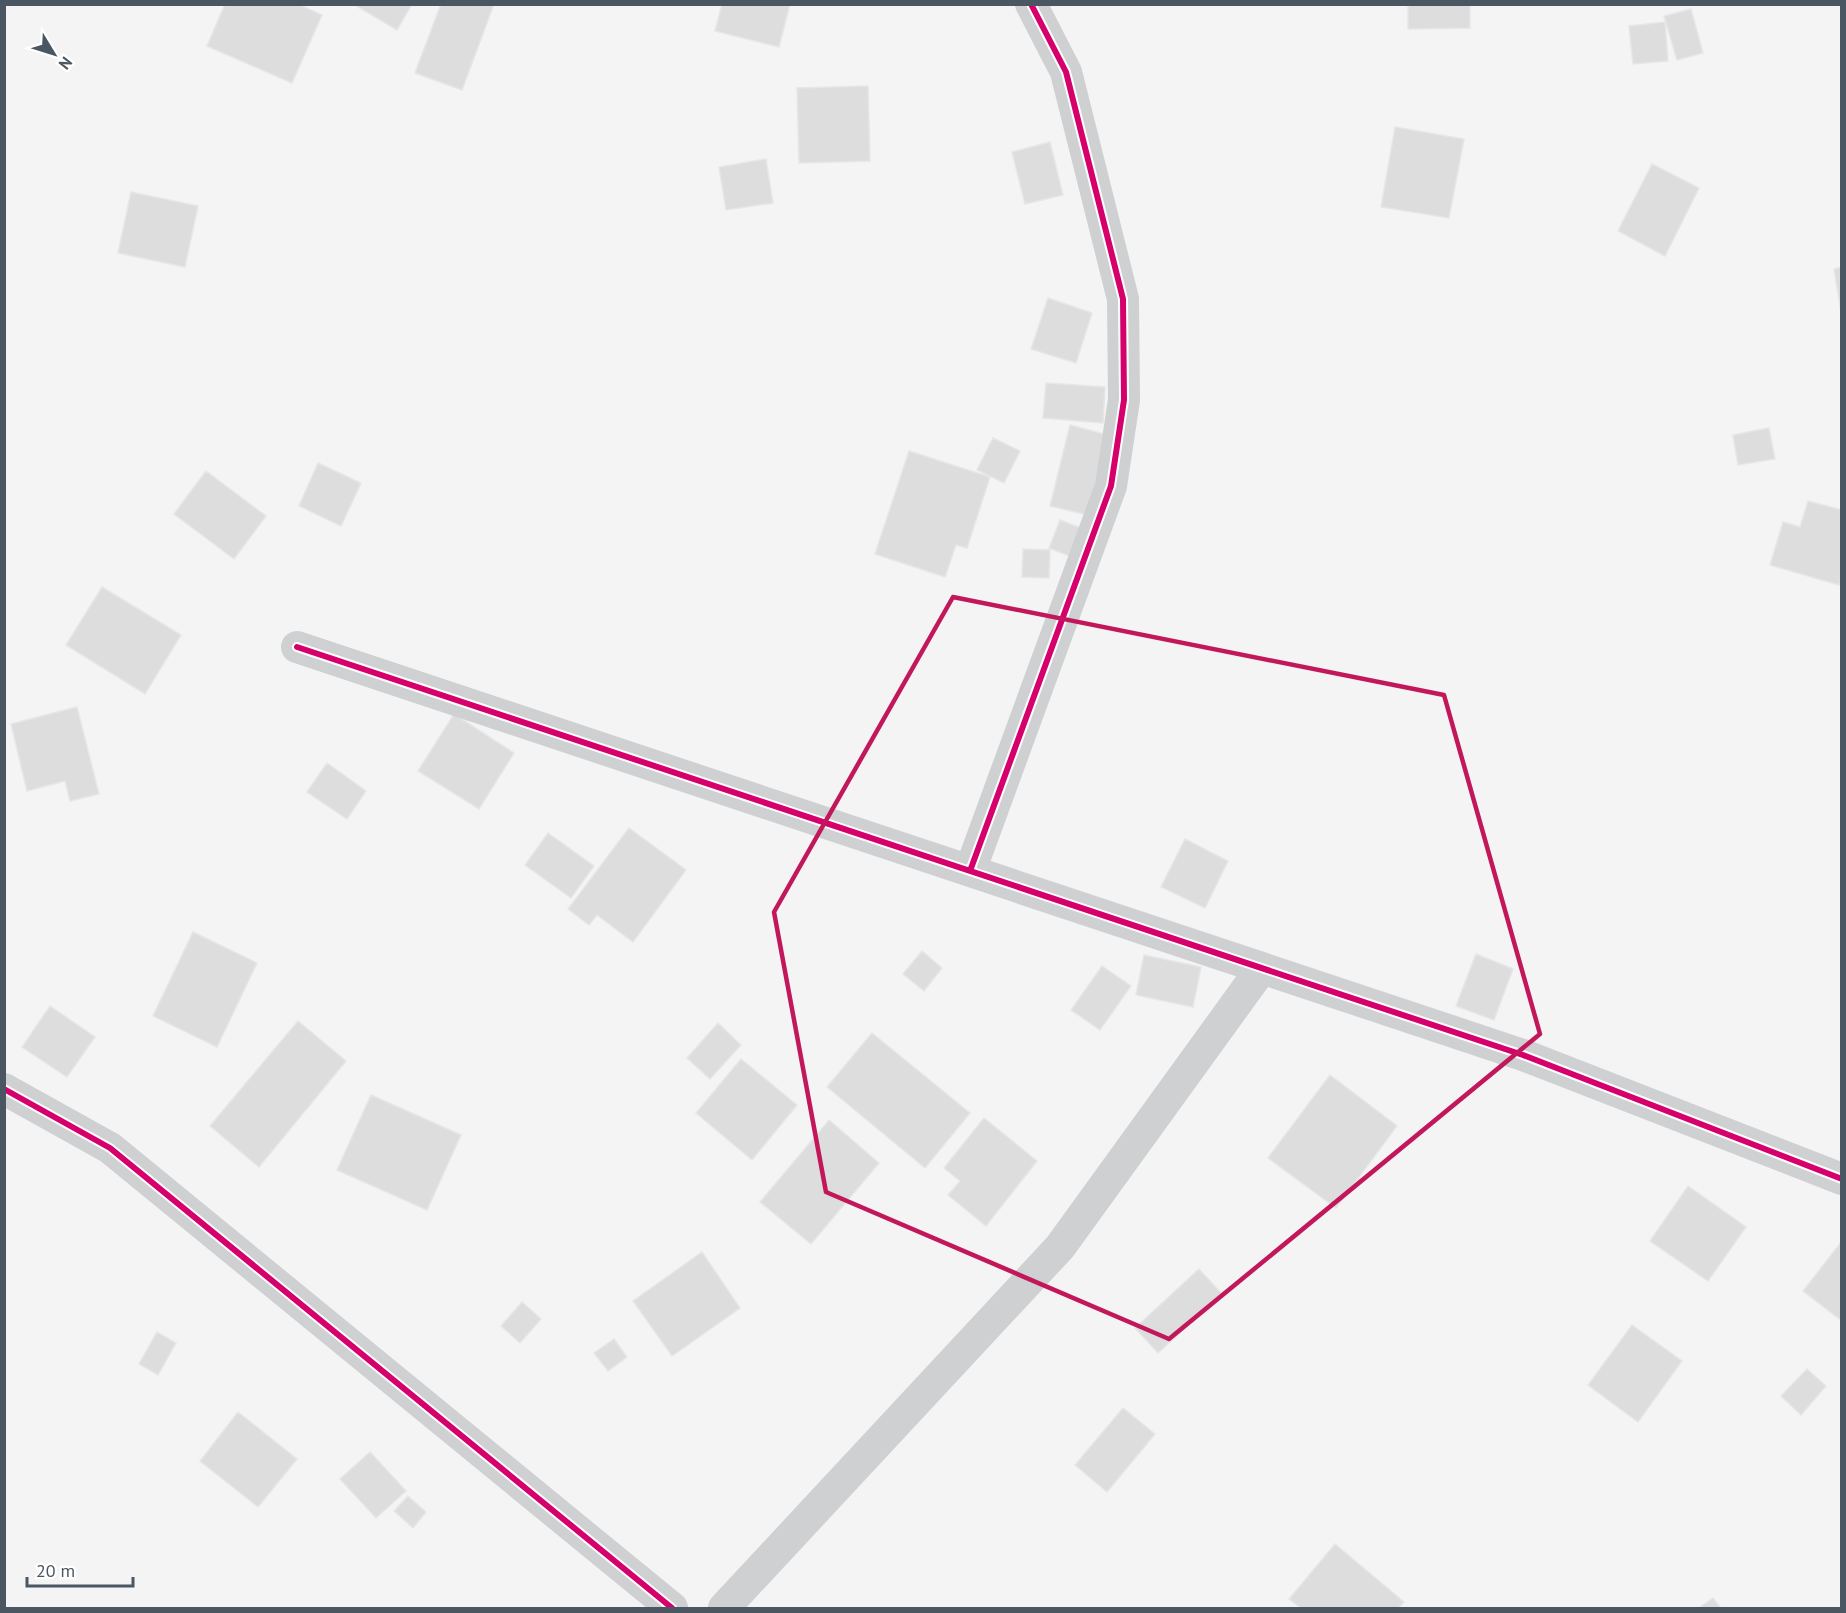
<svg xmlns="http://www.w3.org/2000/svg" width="1846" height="1613" font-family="'PT Sans',sans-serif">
  <rect width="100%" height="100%" fill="#f4f4f4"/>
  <path fill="#ddddde" stroke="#e5e6e7" stroke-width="1.5" d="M225 4H298L322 15 292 83 207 46Z
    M353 4H412L397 30Z
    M441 4H494L462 90 415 73Z
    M722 4H790L779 47 715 31Z
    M1408 4H1470V28L1408 29Z
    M1691 9 1703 53 1677 60 1664 16Z
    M1665 22 1668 61 1633 64 1629 26Z
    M868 86 870 161 799 163 797 88Z
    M1395 127 1464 139 1449 218 1381 207Z
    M1050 142 1063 195 1025 204 1012 152Z
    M766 159 773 203 726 210 719 167Z
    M1652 164 1699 188 1665 256 1618 231Z
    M131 192 198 206 185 267 118 253Z
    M1842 267V312H1841L1834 269Z
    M1048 298 1092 313 1076 363 1031 349Z
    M1046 383 1105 387 1103 423 1043 418Z
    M1070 425 1108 435 1088 515 1050 506Z
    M1769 428 1775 459 1738 465 1733 435Z
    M993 438 1020 451 1004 483 977 470Z
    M909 451 990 477 967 548 956 545 945 577 875 554Z
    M318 463 361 483 341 526 299 506Z
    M206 471 266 516 234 559 174 514Z
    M1808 501 1842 510V578L1839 585 1770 565 1783 522 1800 527Z
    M1060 520 1089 531 1077 559 1049 548Z
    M1023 549 1050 550 1049 578 1022 577Z
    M102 587 181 635 145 694 66 645Z
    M77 707 99 794 70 801 65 781 27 791 11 724Z
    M454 714 514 753 479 809 418 771Z
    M327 763 366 791 347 819 307 792Z
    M629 828 686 870 633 942 597 915 589 925 568 909Z
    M548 833 594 866 571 898 525 865Z
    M1185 839 1228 861 1205 908 1161 887Z
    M193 932 257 963 217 1047 153 1016Z
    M922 951 942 968 924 991 903 974Z
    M1476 954 1513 969 1494 1020 1456 1006Z
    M1144 955 1201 967 1193 1007 1136 995Z
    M1102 966 1131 986 1100 1030 1071 1010Z
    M50 1006 95 1037 67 1077 22 1047Z
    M298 1021 346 1061 259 1167 210 1126Z
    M718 1023 741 1045 710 1079 687 1058Z
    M872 1033 970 1113 925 1168 827 1087Z
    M741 1059 797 1105 752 1160 696 1113Z
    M1330 1075 1397 1126 1336 1208 1268 1158Z
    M371 1095 461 1135 427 1210 337 1170Z
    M984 1118 1037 1161 986 1226 948 1195 960 1181 944 1168Z
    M829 1120 879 1163 811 1244 760 1202Z
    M1688 1186 1746 1227 1708 1281 1650 1241Z
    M1842 1241V1321L1803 1291Z
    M702 1252 740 1308 672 1356 633 1301Z
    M1199 1269 1222 1294 1158 1353 1135 1328Z
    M522 1302 541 1319 520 1343 501 1326Z
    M1632 1325 1682 1361 1638 1422 1588 1385Z
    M157 1332 176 1343 158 1375 139 1364Z
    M614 1339 627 1357 608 1371 594 1353Z
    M1807 1369 1826 1386 1801 1415 1781 1396Z
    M1123 1408 1155 1434 1107 1492 1075 1465Z
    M238 1412 297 1459 258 1507 200 1461Z
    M370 1452 406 1491 376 1518 340 1479Z
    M408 1496 426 1512 413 1528 394 1511Z
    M1335 1544 1404 1602 1398 1608H1301L1289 1599Z
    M1713 1598 1721 1608H1699Z"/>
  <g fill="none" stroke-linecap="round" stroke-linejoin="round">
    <path stroke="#ced0d2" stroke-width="32" d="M297 647 1523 1055 1842 1179
      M970 871 1111 486 1124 400 1123 299 1066 72 1031 4
      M4 1089 110 1148 672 1608
      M724 1608 1060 1247 1262 968"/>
    <defs>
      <path id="cycleway" d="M297 647 1523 1055 1842 1179
        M970 871 1111 486 1124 400 1123 299 1066 72 1031 4
        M4 1089 110 1148 672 1608"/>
    </defs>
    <use href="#cycleway" stroke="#fff" stroke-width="10"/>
    <use href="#cycleway" stroke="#d6006c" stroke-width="6"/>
  </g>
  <path fill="none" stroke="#c2185b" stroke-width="4.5" stroke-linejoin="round" d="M953 597 1444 695 1540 1034 1169 1339 826 1192 774 912Z"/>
  <rect width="1846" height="1613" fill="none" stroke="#4a5661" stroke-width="12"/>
  <g transform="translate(54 54) rotate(128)" stroke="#ffffff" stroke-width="4.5" paint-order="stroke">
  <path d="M0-4.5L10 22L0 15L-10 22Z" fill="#4a5661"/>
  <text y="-9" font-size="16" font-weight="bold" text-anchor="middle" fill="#4a5661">N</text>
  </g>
  <path d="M27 1577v9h106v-9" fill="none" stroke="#4a5661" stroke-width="3"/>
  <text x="36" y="1577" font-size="18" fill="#4a5661" stroke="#ffffff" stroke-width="4.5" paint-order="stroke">20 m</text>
</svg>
